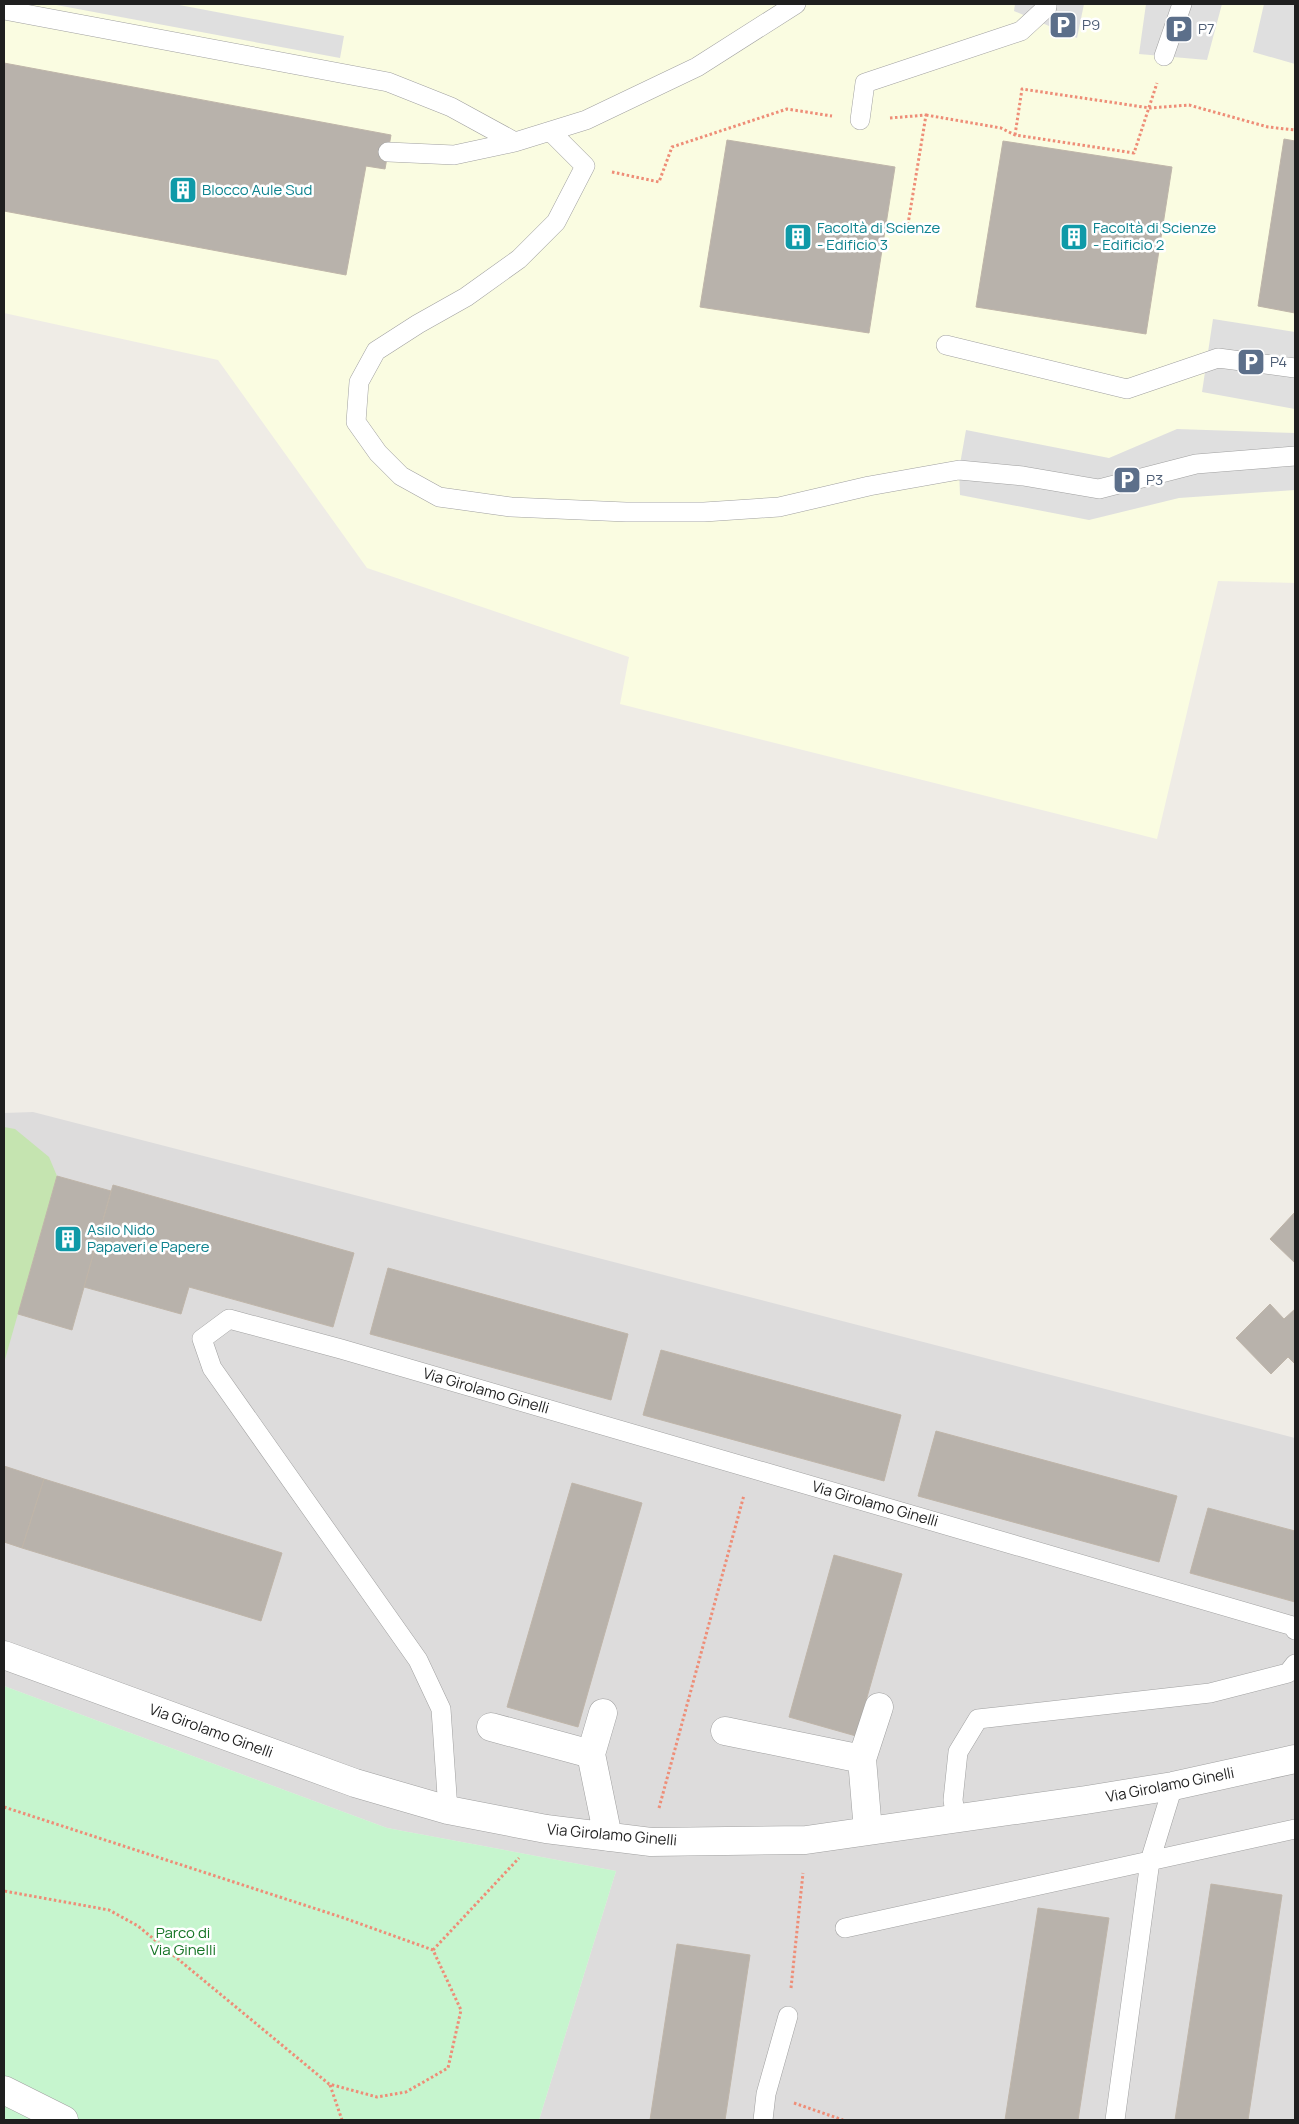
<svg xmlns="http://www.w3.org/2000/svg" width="1299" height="2124" font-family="Manrope,sans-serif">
  <rect width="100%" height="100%" fill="#efece6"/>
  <path fill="#dddcdc" d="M33 1112 1295 1438V2120H539L616 1871 387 1828 4 1686V1113Z"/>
  <path fill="#fafce1" d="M4 4H1295V583L1218 581 1157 839 620 704 629 657 367 568 218 360 4 313Z"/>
  <path fill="#c5e4b0" d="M4 1127 15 1129 49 1157 57 1176 4 1363Z"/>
  <path fill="#c6f5ce" d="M4 1686 387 1828 616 1871 539 2120H4Z"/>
  <path fill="#dfdfdf" d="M51 4H174L344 36 340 58Z
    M1015 4H1084L1077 38 1014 11Z
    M1146 4H1222L1207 60 1139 54Z
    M1264 4H1295V64L1253 52Z
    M1213 319 1295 332V409L1202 392Z
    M1177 429 1295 433V490L1179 498 1089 520 960 495 959 470 966 430 1109 458Z"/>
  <path fill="#b8b2ab" stroke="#bfb5a9" d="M4 63 391 135 385 169 366 166 346 275 4 211Z
    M1284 139 1295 141V313L1258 306Z
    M727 140 895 167 869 333 700 307Z
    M1003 141 1172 167 1146 334 976 307Z
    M57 1176 111 1191 72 1330 18 1314Z
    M113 1185 354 1253 333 1327 189 1287 181 1314 84 1287Z
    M1295 1212V1263L1270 1239Z
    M388 1268 628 1334 611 1400 370 1334Z
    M1270 1304 1284 1319 1295 1309V1364L1288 1357 1271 1374 1236 1338Z
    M661 1350 901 1415 884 1481 643 1415Z
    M936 1431 1177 1496 1159 1562 918 1496Z
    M4 1466 44 1479 22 1548 4 1542Z
    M44 1479 282 1553 261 1621 22 1548Z
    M572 1483 642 1503 578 1727 507 1707Z
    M1208 1508 1295 1531V1602L1190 1573Z
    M834 1555 902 1574 856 1736 789 1717Z
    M1211 1884 1282 1895 1248 2120H1175Z
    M1038 1908 1109 1918 1078 2120H1005Z
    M677 1944 750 1955 725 2120H650Z"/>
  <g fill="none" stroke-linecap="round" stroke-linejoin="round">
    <defs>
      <path id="service" d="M4 10 388 82 451 107 515 142 586 120 697 67 796 4
        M1164 56 1182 4
        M860 120 865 83 1021 31 1047 7V4
        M551 132 585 166 556 222 519 259 466 297 418 324 376 351 359 382 356 422 378 453 401 476 439 497 511 507 626 512H704L779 507 869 486 959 470 1023 476 1099 489 1196 464 1295 456
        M388 152 454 155 515 142
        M946 345 1127 389 1218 358 1295 368
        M448 1810 441 1709 418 1660 212 1368 202 1339 229 1319 341 1349 1293 1626 1295 1630
        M956 1819 953 1800 958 1752 978 1719 1210 1693 1288 1673 1295 1664
        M845 1928 1295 1829
        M763 2120 766 2094 788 2016
        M1115 2120 1150 1861 1173 1786"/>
      <path id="pedestrian" d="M4 2090 64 2120"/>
      <path id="minor" d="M4 1655 355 1783 448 1810 546 1829 651 1842 806 1840 1086 1800 1173 1786 1295 1759
        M491 1727 591 1754 608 1837
        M725 1731 862 1759 868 1831
        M591 1754 603 1713
        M862 1759 879 1707"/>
    </defs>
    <use href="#service" stroke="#a0a0a0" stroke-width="20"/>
    <use href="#pedestrian" stroke="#a0a0a0" stroke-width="29"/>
    <use href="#minor" stroke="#a0a0a0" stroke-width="29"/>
    <path stroke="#ee8d77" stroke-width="3" stroke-dasharray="2.5 2.5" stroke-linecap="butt" d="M926 115 1001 128 1015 135 1134 153 1157 83
      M890 118 926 115 907 230
      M1015 135 1022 89 1150 108 1189 105 1268 127 1295 130
      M612 172 659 182 672 147 787 109 832 116
      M4 1807 344 1918 433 1950 461 2010 448 2068 406 2092 377 2097 329 2084 138 1926 109 1910 4 1891
      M659 1808 744 1495
      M433 1950 519 1858
      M791 1988 803 1873
      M330 2085 342 2120
      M794 2103 843 2120"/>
    <use href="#service" stroke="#fff" stroke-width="19"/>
    <use href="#pedestrian" stroke="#fff" stroke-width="28"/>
    <use href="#minor" stroke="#fff" stroke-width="28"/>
  </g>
  <defs>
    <symbol id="parking-square" viewBox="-11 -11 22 22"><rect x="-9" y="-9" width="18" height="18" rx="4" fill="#5c6f8a" stroke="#fff"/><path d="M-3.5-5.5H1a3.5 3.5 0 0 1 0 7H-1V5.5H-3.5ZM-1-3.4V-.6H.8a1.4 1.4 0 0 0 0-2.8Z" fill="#fff"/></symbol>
    <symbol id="building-square" viewBox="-11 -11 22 22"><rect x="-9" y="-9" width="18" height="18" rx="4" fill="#0f9aa8" stroke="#fff"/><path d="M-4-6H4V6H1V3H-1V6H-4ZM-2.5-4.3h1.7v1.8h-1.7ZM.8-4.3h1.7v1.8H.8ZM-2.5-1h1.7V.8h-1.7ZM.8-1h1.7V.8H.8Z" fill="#fff"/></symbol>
  </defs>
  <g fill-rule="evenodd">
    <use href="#parking-square" x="1047" y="9" width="32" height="32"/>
    <use href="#parking-square" x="1163" y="13" width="32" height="32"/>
    <use href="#building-square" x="167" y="174" width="32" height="32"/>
    <use href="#building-square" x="782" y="221" width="32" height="32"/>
    <use href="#building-square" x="1058" y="221" width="32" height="32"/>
    <use href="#parking-square" x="1235" y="346" width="32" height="32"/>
    <use href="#parking-square" x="1111" y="464" width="32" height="32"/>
    <use href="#building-square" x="52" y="1223" width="32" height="32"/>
  </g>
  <g text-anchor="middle" stroke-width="5" stroke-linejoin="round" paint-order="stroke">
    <g font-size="15" fill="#4e5e75" stroke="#fff" text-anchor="start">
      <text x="1082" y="30">P9</text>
      <text x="1198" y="34">P7</text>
      <text x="1270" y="367">P4</text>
      <text x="1146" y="485">P3</text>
    </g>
    <g font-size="15" fill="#0d838f" stroke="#fff" text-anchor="start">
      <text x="202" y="195">Blocco Aule Sud</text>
      <text x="817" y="233">Facoltà di Scienze<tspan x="817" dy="17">- Edificio 3</tspan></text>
      <text x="1093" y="233">Facoltà di Scienze<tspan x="1093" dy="17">- Edificio 2</tspan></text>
      <text x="87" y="1235">Asilo Nido<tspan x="87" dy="17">Papaveri e Papere</tspan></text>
    </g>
    <g font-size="15" fill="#1f1f1f" stroke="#fff">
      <text transform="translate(486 1391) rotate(16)" y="5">Via Girolamo Ginelli</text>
      <text transform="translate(875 1504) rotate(16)" y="5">Via Girolamo Ginelli</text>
      <text transform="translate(211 1731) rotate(20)" y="5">Via Girolamo Ginelli</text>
      <text transform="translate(1170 1785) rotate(-11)" y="5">Via Girolamo Ginelli</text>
      <text transform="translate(612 1835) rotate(5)" y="5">Via Girolamo Ginelli</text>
    </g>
    <g font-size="15" fill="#157425" stroke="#fff">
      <text x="183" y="1938">Parco di<tspan x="183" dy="17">Via Ginelli</tspan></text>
    </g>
  </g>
  <rect width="1299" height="2124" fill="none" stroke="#1f1f1f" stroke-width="10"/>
</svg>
